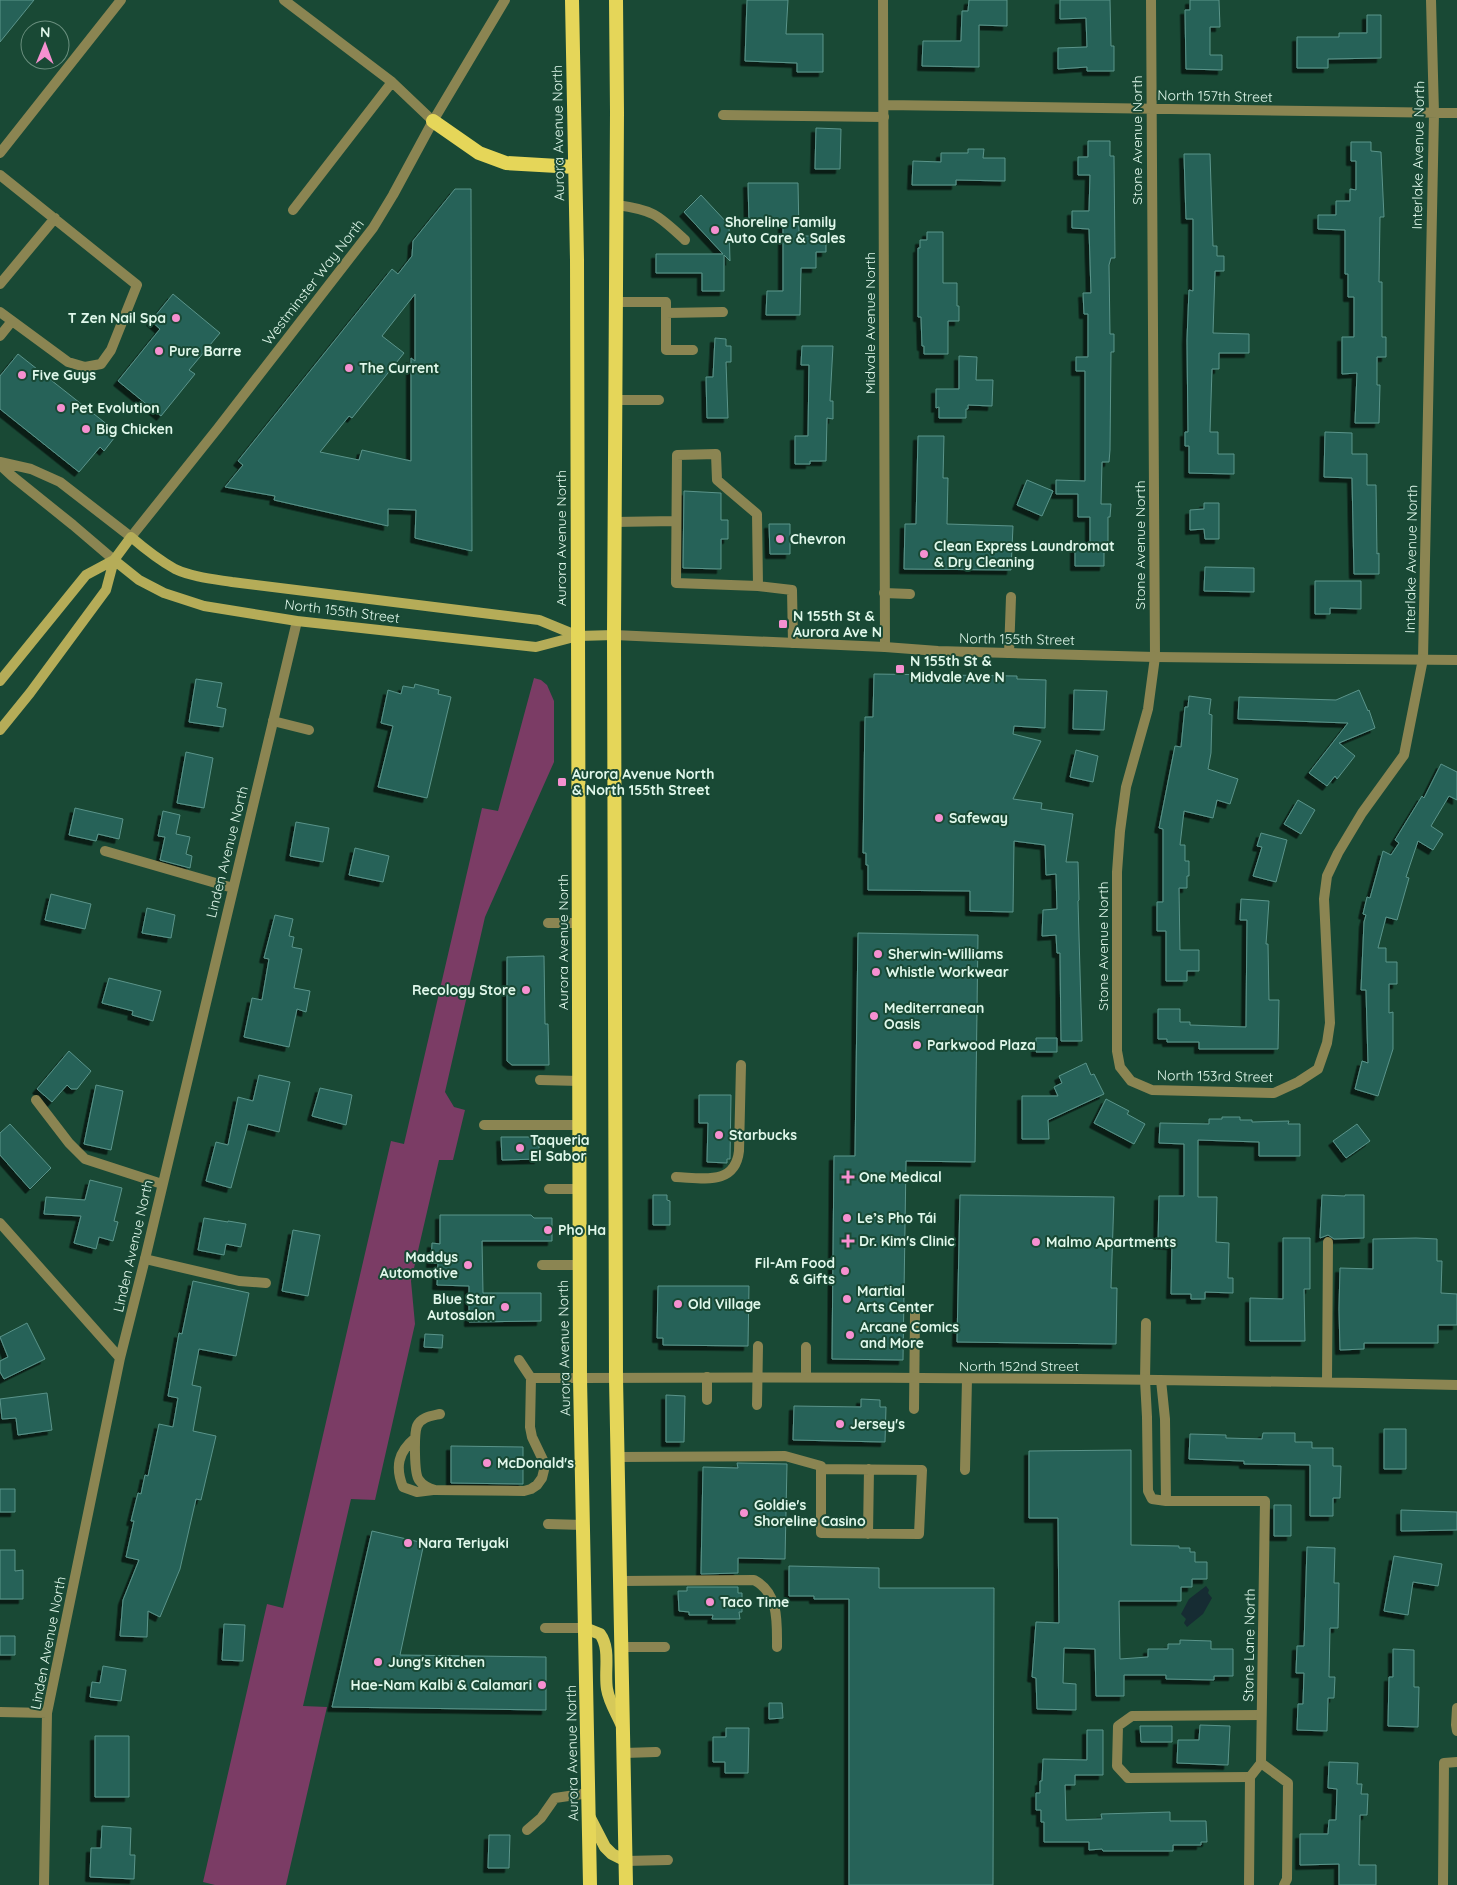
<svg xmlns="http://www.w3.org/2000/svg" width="1457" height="1885" font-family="Quicksand,sans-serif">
  <defs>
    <filter id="shadow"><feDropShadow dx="-4.5" dy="4.5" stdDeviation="0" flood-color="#0009"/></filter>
  </defs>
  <rect width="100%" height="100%" fill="#194935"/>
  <path fill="#7b3c65" d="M534 678 541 680 547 685 554 701V762L485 917 445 1092 454 1107 465 1110 453 1160H439L411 1281 415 1324 375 1500 351 1499 303 1706 327 1707 286 1885H215L203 1882 267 1604 283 1608 391 1141 404 1144 482 808 498 811Z"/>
  <path fill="#162c33" d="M1206 1586 1209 1590 1208 1593 1212 1598 1203 1614 1187 1627 1184 1623 1186 1619 1181 1614 1189 1599Z"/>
  <path fill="#276259" stroke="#5a948a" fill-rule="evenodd" filter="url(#shadow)" d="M0 0H34L0 42Z
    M747 0H788L786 34H823V72H797V63L745 61Z
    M969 0H1007V26L979 25V67L922 66 923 41H961L962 11H968Z
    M1060 0H1110L1111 46H1114V71H1087V67L1058 69V48L1087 47 1086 18 1060 19Z
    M1190 0H1219L1220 27H1210V55H1222V70L1186 69 1185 10H1190Z
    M1367 15H1381V58L1328 59V68H1297V37H1339V33H1367Z
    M816 128 841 129 840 169H815Z
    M1088 141H1110V156H1114L1115 258H1111L1109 265 1110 334H1114V352H1111L1110 450 1109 462H1102L1101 504H1111L1110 517H1108V547H1104V566H1075V546L1090 547V517H1078V494H1056V480L1085 481V371H1076V357H1088V314H1084L1083 293H1091L1089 229 1072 228V211H1089L1090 175H1078V157H1088Z
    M1351 142H1371V151L1381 152 1384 217H1380L1379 282H1382V337H1386V357H1377V385H1380L1379 423H1355L1357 373 1342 374V337H1354V297H1348V274H1345V230L1318 229V215H1336V201H1350V189L1356 190V161H1351Z
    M968 149H984L983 158H1005V181L956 180V185H912L913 161 941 162V153H968Z
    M1184 154H1210L1213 246H1217V256H1224V271H1215L1213 333 1249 334V353H1219V369H1212L1210 432H1218V454H1234V474L1189 473V446H1185V432H1188L1187 340 1189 290 1193 291V219H1186Z
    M748 183H798L799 234H803V236H826V252H816V268H801L800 315H766L767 291H783V222H749Z
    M455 189H471L472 551 415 538 416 510 388 509V526L274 500 275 496 225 487 243 465 238 461 392 269 398 274 412 256 413 241ZM415 294V361L411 358V461L362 450 359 460 320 452 349 416 352 418 404 353 382 336Z
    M701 195 729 225 730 261 724 255V291H702V273H656V254H723L684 212Z
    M927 232H943V283H957V306H959V321H948V354H924V346H922L921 317H918V248H920V240H927Z
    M173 294 220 333 189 370 195 374 161 416 118 381 160 329 151 321Z
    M715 338 726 339V346H731V362H726L728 418H707L706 377H713Z
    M802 346H833L830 401H833V419L827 418 826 461H810V464H795V436H808L809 365H801Z
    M18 354 118 433 104 451 100 447 79 472 0 409V376Z
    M959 356 977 357 976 380H993L992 406 968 405V409H966V418H939V407L936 408V389H959Z
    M1325 432 1352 433V454H1367V485H1376L1377 554 1379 553V574H1354L1352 478 1324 477Z
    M918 436H944L943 478H948L947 524 1013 526 1011 570 904 569 905 524H916Z
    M1027 480 1053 491 1042 516 1017 505Z
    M684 491 721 493V520H728V539H721V569L683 568Z
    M1204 503H1219V539H1205L1204 529 1190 530V510L1204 509Z
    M769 524H790V554H770Z
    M1205 567 1254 568V592L1204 591Z
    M1315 581H1361V609L1330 608V614H1315Z
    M874 674 1017 676V679L1046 680 1045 728 1014 726 1013 734 1041 741 1013 799 1042 803 1041 809 1073 814 1066 862H1078L1079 900 1078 901 1082 1041H1061L1060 953H1057L1056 935 1042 936 1043 910 1057 909 1056 874 1046 875 1045 845 1014 841 1013 912 970 911V891L868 890V865H866V853H863L865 717H873Z
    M196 679 222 683 217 707 226 709 223 727 189 722Z
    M415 684 439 690 438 694 451 697 427 798 378 787 393 726 381 723 388 690 401 694 403 686 414 688Z
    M1074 690 1107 691 1104 730 1073 729Z
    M1359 690 1368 711 1369 710 1375 728 1339 743 1355 756 1337 779 1335 776 1327 786 1309 773 1348 723 1238 719 1239 697 1336 700Z
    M1189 696 1211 699 1209 714 1212 715 1211 753 1208 769 1238 779 1230 804 1217 800 1213 818 1184 811 1180 845H1185V861H1189V876H1187V888H1179L1180 950H1199V971H1187V981H1166V931H1157V902H1163V829L1159 828 1175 746 1181 747 1185 707H1188Z
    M1076 750 1098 756 1093 782 1070 777Z
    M186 752 213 758 204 808 177 803Z
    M1441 764 1457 772V800L1449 796 1431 826 1443 834 1433 850 1418 841 1406 877 1409 878 1397 920 1386 917 1378 948H1386V962H1397V984H1389V1013L1393 1012V1049L1378 1096 1355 1089 1362 1061 1368 1063 1366 990H1361L1364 922 1366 915 1363 914 1367 897 1370 898 1383 851 1391 855 1399 843 1395 840 1422 796 1424 798Z
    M1298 800 1315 810 1301 834 1284 824Z
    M75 808 123 819 119 839 98 834 96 841 69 835Z
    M163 811 180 815 176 834 190 837 186 854 192 856 190 868 160 860 165 837 158 836Z
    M296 822 329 828 323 862 290 856Z
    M1261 833 1287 840 1276 882 1253 876 1262 847 1257 846Z
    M355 848 389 856 383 882 349 875Z
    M51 894 91 904 85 929 45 920Z
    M1241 899 1269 901 1266 944H1268L1269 1000H1279L1278 1049H1199V1042H1167V1039H1158V1009H1180V1022H1190V1025L1246 1027 1247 920H1240Z
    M147 908 175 915 171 938 142 933Z
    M275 915 293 919 289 936 294 937 292 947 302 949 294 988 310 991 306 1012 297 1009 289 1047 244 1037 252 998 262 1000 269 959 264 958Z
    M858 933 978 935 975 1162 906 1161 903 1360 832 1359 834 1156H855Z
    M544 956 545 1024H548L549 1065H512L507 1061V957Z
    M109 978 161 991 153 1021 132 1015 133 1011 102 1003Z
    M1036 1038H1057V1052H1036Z
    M69 1051 91 1071 77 1089H71L67 1085 52 1102 37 1089Z
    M1086 1063 1091 1075 1094 1074 1104 1094 1048 1120 1049 1139H1022V1096H1058L1054 1087 1062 1083 1059 1076Z
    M259 1075 290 1082 279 1132 248 1124 231 1188 206 1181 216 1142 228 1145 238 1097 253 1101Z
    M96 1085 123 1091 111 1150 84 1144Z
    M320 1088 352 1095 346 1125 312 1116Z
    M699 1095H731L730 1159H727V1163L707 1162 708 1123H699Z
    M1106 1099 1129 1111 1127 1114 1145 1124 1134 1144 1094 1123Z
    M1222 1117H1240V1120H1252V1122L1289 1121 1288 1124H1300V1156H1259V1142L1198 1140V1197H1217L1216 1242 1229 1243 1228 1278H1233V1293L1205 1292V1299H1191V1294H1171L1172 1245 1158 1244 1159 1196H1184V1144L1159 1143 1160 1123 1209 1124V1119H1222Z
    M10 1124 51 1168 30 1189 0 1155V1133Z
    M1357 1124 1370 1141 1346 1158 1333 1141Z
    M501 1137H539V1159L502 1160Z
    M90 1180 122 1188 114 1221 118 1222 113 1241 99 1237 96 1249 74 1243 81 1216 44 1214 46 1197 85 1200Z
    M653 1195H667V1200L670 1201V1225H653Z
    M960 1195 1114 1197 1111 1288H1117L1116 1344 957 1342Z
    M1322 1195 1345 1196V1195H1364V1238L1334 1239 1328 1235 1320 1238Z
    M440 1215H531L534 1218H552V1241H482L483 1293H541V1321L469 1322V1286L437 1285 438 1263H431L432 1243 440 1244Z
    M204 1218 228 1222V1221L246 1224 241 1247 226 1244 224 1255 198 1250Z
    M293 1230 320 1235 308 1296 282 1291Z
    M1283 1238H1310V1289H1304L1305 1341H1250V1298L1283 1299Z
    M1416 1238 1437 1239V1261H1442L1441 1293 1457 1294V1325H1438V1343H1364V1349L1340 1350 1339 1309 1340 1268 1373 1269V1239Z
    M193 1281 249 1293 236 1356 199 1349 192 1385 201 1387 193 1431 216 1436 201 1500 196 1499 180 1569 160 1617 148 1611 147 1637 120 1636 123 1600 139 1560 126 1557 134 1521H131L138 1493 141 1494 145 1475 148 1476 159 1424 173 1427 178 1398 168 1396 179 1333 182 1334Z
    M658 1286H749L748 1346 663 1345V1338H657Z
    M27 1323 45 1359 4 1379 0 1372V1361L8 1357 0 1337Z
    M425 1334 443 1335 442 1348 424 1347Z
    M47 1393 52 1430 18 1435 16 1418 2 1419 0 1399Z
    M666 1395 685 1396 684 1442H666Z
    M861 1399 880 1400V1407H886L885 1442 793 1440 794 1406 861 1407Z
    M1384 1429H1406V1469H1384Z
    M1263 1433H1295V1442H1312V1448H1333V1466H1341L1340 1498H1333V1516H1310V1465L1244 1464V1461L1189 1459 1190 1434 1226 1435V1438L1262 1439Z
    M451 1446 523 1447V1484L451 1483Z
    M1131 1450V1545L1179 1546V1548H1190V1552H1195V1562H1207V1579H1192V1587H1181V1601H1119L1120 1659 1148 1657V1649H1168V1644H1180V1640L1211 1641V1649H1233V1676H1214V1680L1166 1679V1675H1124V1696H1096L1095 1649 1064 1648 1063 1683 1076 1684V1710L1037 1709 1036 1678 1032 1677 1036 1622 1059 1623 1058 1518H1029V1451Z
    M737 1463 787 1464 785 1559 738 1558V1573L701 1574 703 1467 738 1468Z
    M0 1489H15V1512H0Z
    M1274 1505H1291V1536H1274Z
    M1401 1510 1457 1512V1530L1401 1531Z
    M372 1531 424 1543 400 1655 546 1657V1710L332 1707Z
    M1307 1547 1335 1548 1334 1583H1339L1338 1628H1330L1329 1677H1335L1334 1698H1328L1327 1731 1297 1730 1298 1704H1303L1304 1673H1296L1297 1646H1304Z
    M0 1550H15V1571L23 1570V1599H0Z
    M1394 1556 1442 1564 1438 1586 1413 1582 1408 1615 1384 1611Z
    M789 1566 879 1568V1588H994L993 1885H849V1599H814V1596H789Z
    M687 1587H738V1593H742V1612H739L740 1619H712L713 1615H689V1612L679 1611 678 1591H687Z
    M224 1624 245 1625 243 1661 222 1660Z
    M0 1636H15V1655H0Z
    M1393 1649 1414 1650V1687H1419L1418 1727 1388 1726 1389 1677H1393Z
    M103 1666 126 1670 121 1701 90 1697 92 1682 100 1683Z
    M769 1703H782L783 1718 769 1719Z
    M1200 1725 1230 1726 1228 1765 1177 1763 1178 1740H1199Z
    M1140 1726H1172V1742H1141Z
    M726 1728H749L748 1773H725V1762H713V1737H726Z
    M1087 1730H1103V1775H1075V1785H1065L1066 1820 1102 1819 1101 1814 1170 1812V1821H1206L1207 1842H1201V1845H1173V1851H1103L1102 1849 1089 1850V1842H1044V1822H1041V1810H1036V1793H1040V1781H1042L1043 1759 1087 1760Z
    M95 1736H129V1797H95Z
    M1329 1762 1358 1763 1357 1784H1362L1361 1794H1368L1367 1815H1360L1359 1865H1376V1885H1339V1864L1300 1865V1834H1328L1329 1820H1336L1337 1789 1328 1788Z
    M102 1826 131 1828 130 1855H135L134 1879 90 1877 91 1848H101Z
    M489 1835H510L509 1868H488Z"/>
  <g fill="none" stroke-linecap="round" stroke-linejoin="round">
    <path stroke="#8b8552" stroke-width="10" d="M284 0 392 82 433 121
      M723 115 884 117
      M0 153 121 0
      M0 175 137 285 111 350 101 364 85 367 68 362 0 312
      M617 205C654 210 658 215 685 240
      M293 210 392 82
      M0 284 55 218
      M616 302H666V350H693
      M666 313 723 312
      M0 336 12 321
      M615 400H659
      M0 462 31 469 60 482 131 537
      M0 465 12 476 73 525 114 560
      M614 522 676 521
      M758 586 757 514 717 480 716 454 677 455 676 583 758 586 792 590 793 643
      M884 593 910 594
      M1009 653 1011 597
      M273 721 309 730
      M548 923H579
      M540 1080 579 1081
      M484 1125H579
      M676 1177C703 1178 735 1186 739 1151L741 1065
      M549 1189H579
      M145 1259 239 1281 266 1283
      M542 1265H579
      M806 1377V1347
      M531 1378H580
      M1145 1380 1146 1323
      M707 1400V1377
      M757 1405 758 1346
      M914 1409 915 1314
      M440 1414C431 1416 421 1417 417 1426 414 1434 414 1474 419 1480 423 1486 428 1488 435 1490L524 1491 531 1489 537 1485 542 1478 544 1470 543 1460 532 1437 530 1427 531 1378 519 1360
      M415 1438C398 1452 395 1467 403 1487L417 1492 433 1490
      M618 1457 785 1456 821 1466V1533L919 1534 922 1470 821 1469
      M965 1470 967 1379
      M548 1524 583 1525
      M868 1534 869 1469
      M620 1581 754 1580C779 1593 777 1622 777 1647
      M545 1628H585
      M622 1647H665
      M1457 1708 1456 1725 1457 1731
      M624 1753 656 1752
      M1261 1763 1288 1783 1287 1879 1284 1885
      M1250 1777 1128 1778 1117 1766 1118 1726 1132 1716 1261 1715
      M527 1830 541 1818 555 1798 589 1793
      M626 1861 668 1860"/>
    <path stroke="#8b8552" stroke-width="10" d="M883 0 885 647
      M1151 0 1155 657 1148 709 1126 787 1120 831 1117 872V1051L1120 1067 1131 1081 1152 1090 1274 1093 1298 1082 1318 1069 1327 1043 1330 1023 1324 899 1327 876 1338 853 1362 813 1404 755 1423 659 1434 113 1431 0
      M884 105 1457 113
      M105 851 233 888
      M36 1100 69 1143 85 1159 162 1184
      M0 1223 120 1358
      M580 1378C872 1376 1165 1379 1457 1385
      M1145 1380 1147 1417 1148 1491 1152 1499 1166 1501H1265L1261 1763 1250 1777 1249 1885
      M1161 1380 1165 1419 1166 1501
      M1327 1382 1328 1242
      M0 1712 47 1713
      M44 1885 47 1713 120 1358 145 1259 297 621
      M1443 1885 1444 1763 1457 1762"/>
    <path stroke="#8b8552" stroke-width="10" d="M131 537 218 428 373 228 393 195 433 121 505 0
      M614 635 885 647 938 651 1155 657 1457 660"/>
    <path stroke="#b5ac58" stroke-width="10" d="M114 560 139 580 164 593 204 606 297 621 536 647 578 636 614 635
      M0 681 86 575 114 560
      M0 730 30 693 106 590 114 560 131 537C145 549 159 560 175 569 192 577 213 579 232 582L539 620 578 636"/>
    <path stroke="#d6c959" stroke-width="12" d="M585 1628 600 1634C611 1649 604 1671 607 1689 609 1702 617 1714 622 1726
      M589 1816 605 1847 612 1854 626 1861"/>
    <path stroke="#e5d659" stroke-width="14" d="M572 0 577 260 580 1378 590 1885
      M616 0 617 112 614 635 616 1378 626 1885
      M433 121 479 153 506 163 575 167"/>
  </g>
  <g fill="#f690d0" stroke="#194935" stroke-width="2">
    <circle cx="715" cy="230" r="5"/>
    <circle cx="176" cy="318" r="5"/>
    <circle cx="159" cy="351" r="5"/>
    <circle cx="349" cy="368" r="5"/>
    <circle cx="22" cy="375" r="5"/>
    <circle cx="61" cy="408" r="5"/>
    <circle cx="86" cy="429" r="5"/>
    <circle cx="780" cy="539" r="5"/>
    <circle cx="924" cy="554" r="5"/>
    <rect x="778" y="619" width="10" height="10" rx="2.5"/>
    <rect x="895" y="664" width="10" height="10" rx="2.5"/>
    <rect x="557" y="777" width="10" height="10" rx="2.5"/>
    <circle cx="939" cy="818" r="5"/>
    <circle cx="878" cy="954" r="5"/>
    <circle cx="876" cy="972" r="5"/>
    <circle cx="526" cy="990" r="5"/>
    <circle cx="874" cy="1016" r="5"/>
    <circle cx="917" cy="1045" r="5"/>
    <circle cx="719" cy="1135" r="5"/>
    <circle cx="520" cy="1148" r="5"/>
    <path d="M845.5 1169.5h5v5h5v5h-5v5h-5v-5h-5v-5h5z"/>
    <circle cx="847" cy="1218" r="5"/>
    <circle cx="548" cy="1230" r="5"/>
    <path d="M845.5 1233.5h5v5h5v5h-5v5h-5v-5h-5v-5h5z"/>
    <circle cx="1036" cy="1242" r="5"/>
    <circle cx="468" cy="1265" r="5"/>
    <circle cx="845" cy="1271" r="5"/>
    <circle cx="847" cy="1299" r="5"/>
    <circle cx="678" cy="1304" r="5"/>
    <circle cx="505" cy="1307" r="5"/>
    <circle cx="850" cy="1335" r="5"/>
    <circle cx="840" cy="1424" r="5"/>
    <circle cx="487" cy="1463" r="5"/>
    <circle cx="744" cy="1513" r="5"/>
    <circle cx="408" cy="1543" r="5"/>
    <circle cx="710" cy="1602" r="5"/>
    <circle cx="378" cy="1662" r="5"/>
    <circle cx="542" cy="1685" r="5"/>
  </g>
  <g text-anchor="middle" stroke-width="4" stroke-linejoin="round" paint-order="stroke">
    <g font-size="14" fill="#e0f8eb" stroke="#194935">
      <text transform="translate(1215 96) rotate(1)" y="5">North 157th Street</text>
      <text transform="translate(558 133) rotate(-91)" y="5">Aurora Avenue North</text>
      <text transform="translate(1137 140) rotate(-90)" y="5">Stone Avenue North</text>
      <text transform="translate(1418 155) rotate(-89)" y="5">Interlake Avenue North</text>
      <text transform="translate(313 282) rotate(-52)" y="5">Westminster Way North</text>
      <text transform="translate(870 323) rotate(-90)" y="5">Midvale Avenue North</text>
      <text transform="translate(561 538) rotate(-90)" y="5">Aurora Avenue North</text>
      <text transform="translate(1140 545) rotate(-90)" y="5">Stone Avenue North</text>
      <text transform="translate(1411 559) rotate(-89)" y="5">Interlake Avenue North</text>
      <text transform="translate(342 611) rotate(7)" y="5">North 155th Street</text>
      <text transform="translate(1017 639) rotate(1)" y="5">North 155th Street</text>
      <text transform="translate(227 852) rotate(-76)" y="5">Linden Avenue North</text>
      <text transform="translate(563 942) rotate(-90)" y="5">Aurora Avenue North</text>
      <text transform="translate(1103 946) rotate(-90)" y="5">Stone Avenue North</text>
      <text transform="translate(1215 1076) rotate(1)" y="5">North 153rd Street</text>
      <text transform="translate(133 1246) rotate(-77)" y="5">Linden Avenue North</text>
      <text transform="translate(564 1348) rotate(-91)" y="5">Aurora Avenue North</text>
      <text x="1019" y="1371">North 152nd Street</text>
      <text transform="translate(48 1643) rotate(-79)" y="5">Linden Avenue North</text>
      <text transform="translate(1249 1645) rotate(-89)" y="5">Stone Lane North</text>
      <text transform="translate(572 1753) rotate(-91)" y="5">Aurora Avenue North</text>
    </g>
    <g font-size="14" font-weight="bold" fill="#e0f8eb" stroke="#194935" text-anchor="start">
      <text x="725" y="227">Shoreline Family<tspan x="725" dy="16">Auto Care &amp; Sales</tspan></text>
      <text x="166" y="323" text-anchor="end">T Zen Nail Spa</text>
      <text x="169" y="356">Pure Barre</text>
      <text x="359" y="373">The Current</text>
      <text x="32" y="380">Five Guys</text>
      <text x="71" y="413">Pet Evolution</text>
      <text x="96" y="434">Big Chicken</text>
      <text x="790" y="544">Chevron</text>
      <text x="934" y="551">Clean Express Laundromat<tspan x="934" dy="16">&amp; Dry Cleaning</tspan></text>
      <text x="793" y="621">N 155th St &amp;<tspan x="793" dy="16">Aurora Ave N</tspan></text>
      <text x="910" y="666">N 155th St &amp;<tspan x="910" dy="16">Midvale Ave N</tspan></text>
      <text x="572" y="779">Aurora Avenue North<tspan x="572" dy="16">&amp; North 155th Street</tspan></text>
      <text x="949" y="823">Safeway</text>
      <text x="888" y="959">Sherwin-Williams</text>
      <text x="886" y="977">Whistle Workwear</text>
      <text x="516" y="995" text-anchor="end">Recology Store</text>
      <text x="884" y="1013">Mediterranean<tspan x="884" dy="16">Oasis</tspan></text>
      <text x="927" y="1050">Parkwood Plaza</text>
      <text x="729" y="1140">Starbucks</text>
      <text x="530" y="1145">Taqueria<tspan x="530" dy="16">El Sabor</tspan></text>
      <text x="859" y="1182">One Medical</text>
      <text x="857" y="1223">Le’s Pho Tái</text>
      <text x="558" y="1235">Pho Ha</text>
      <text x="859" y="1246">Dr. Kim's Clinic</text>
      <text x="1046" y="1247">Malmo Apartments</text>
      <text x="458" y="1262" text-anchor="end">Maddys<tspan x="458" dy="16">Automotive</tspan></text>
      <text x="835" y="1268" text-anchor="end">Fil-Am Food<tspan x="835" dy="16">&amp; Gifts</tspan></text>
      <text x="857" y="1296">Martial<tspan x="857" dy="16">Arts Center</tspan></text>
      <text x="495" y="1304" text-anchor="end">Blue Star<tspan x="495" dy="16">Autosalon</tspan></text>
      <text x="688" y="1309">Old Village</text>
      <text x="860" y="1332">Arcane Comics<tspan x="860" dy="16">and More</tspan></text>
      <text x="850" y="1429">Jersey's</text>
      <text x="497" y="1468">McDonald's</text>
      <text x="754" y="1510">Goldie's<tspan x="754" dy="16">Shoreline Casino</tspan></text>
      <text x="418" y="1548">Nara Teriyaki</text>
      <text x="720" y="1607">Taco Time</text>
      <text x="388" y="1667">Jung's Kitchen</text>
      <text x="532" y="1690" text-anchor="end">Hae-Nam Kalbi &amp; Calamari</text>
    </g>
  </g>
  <g transform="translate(45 45) rotate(1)"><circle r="24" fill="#194935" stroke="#698f7e"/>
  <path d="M0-4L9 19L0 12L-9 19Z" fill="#f690d0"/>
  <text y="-8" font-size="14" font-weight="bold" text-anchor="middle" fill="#e0f8eb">N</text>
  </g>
</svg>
